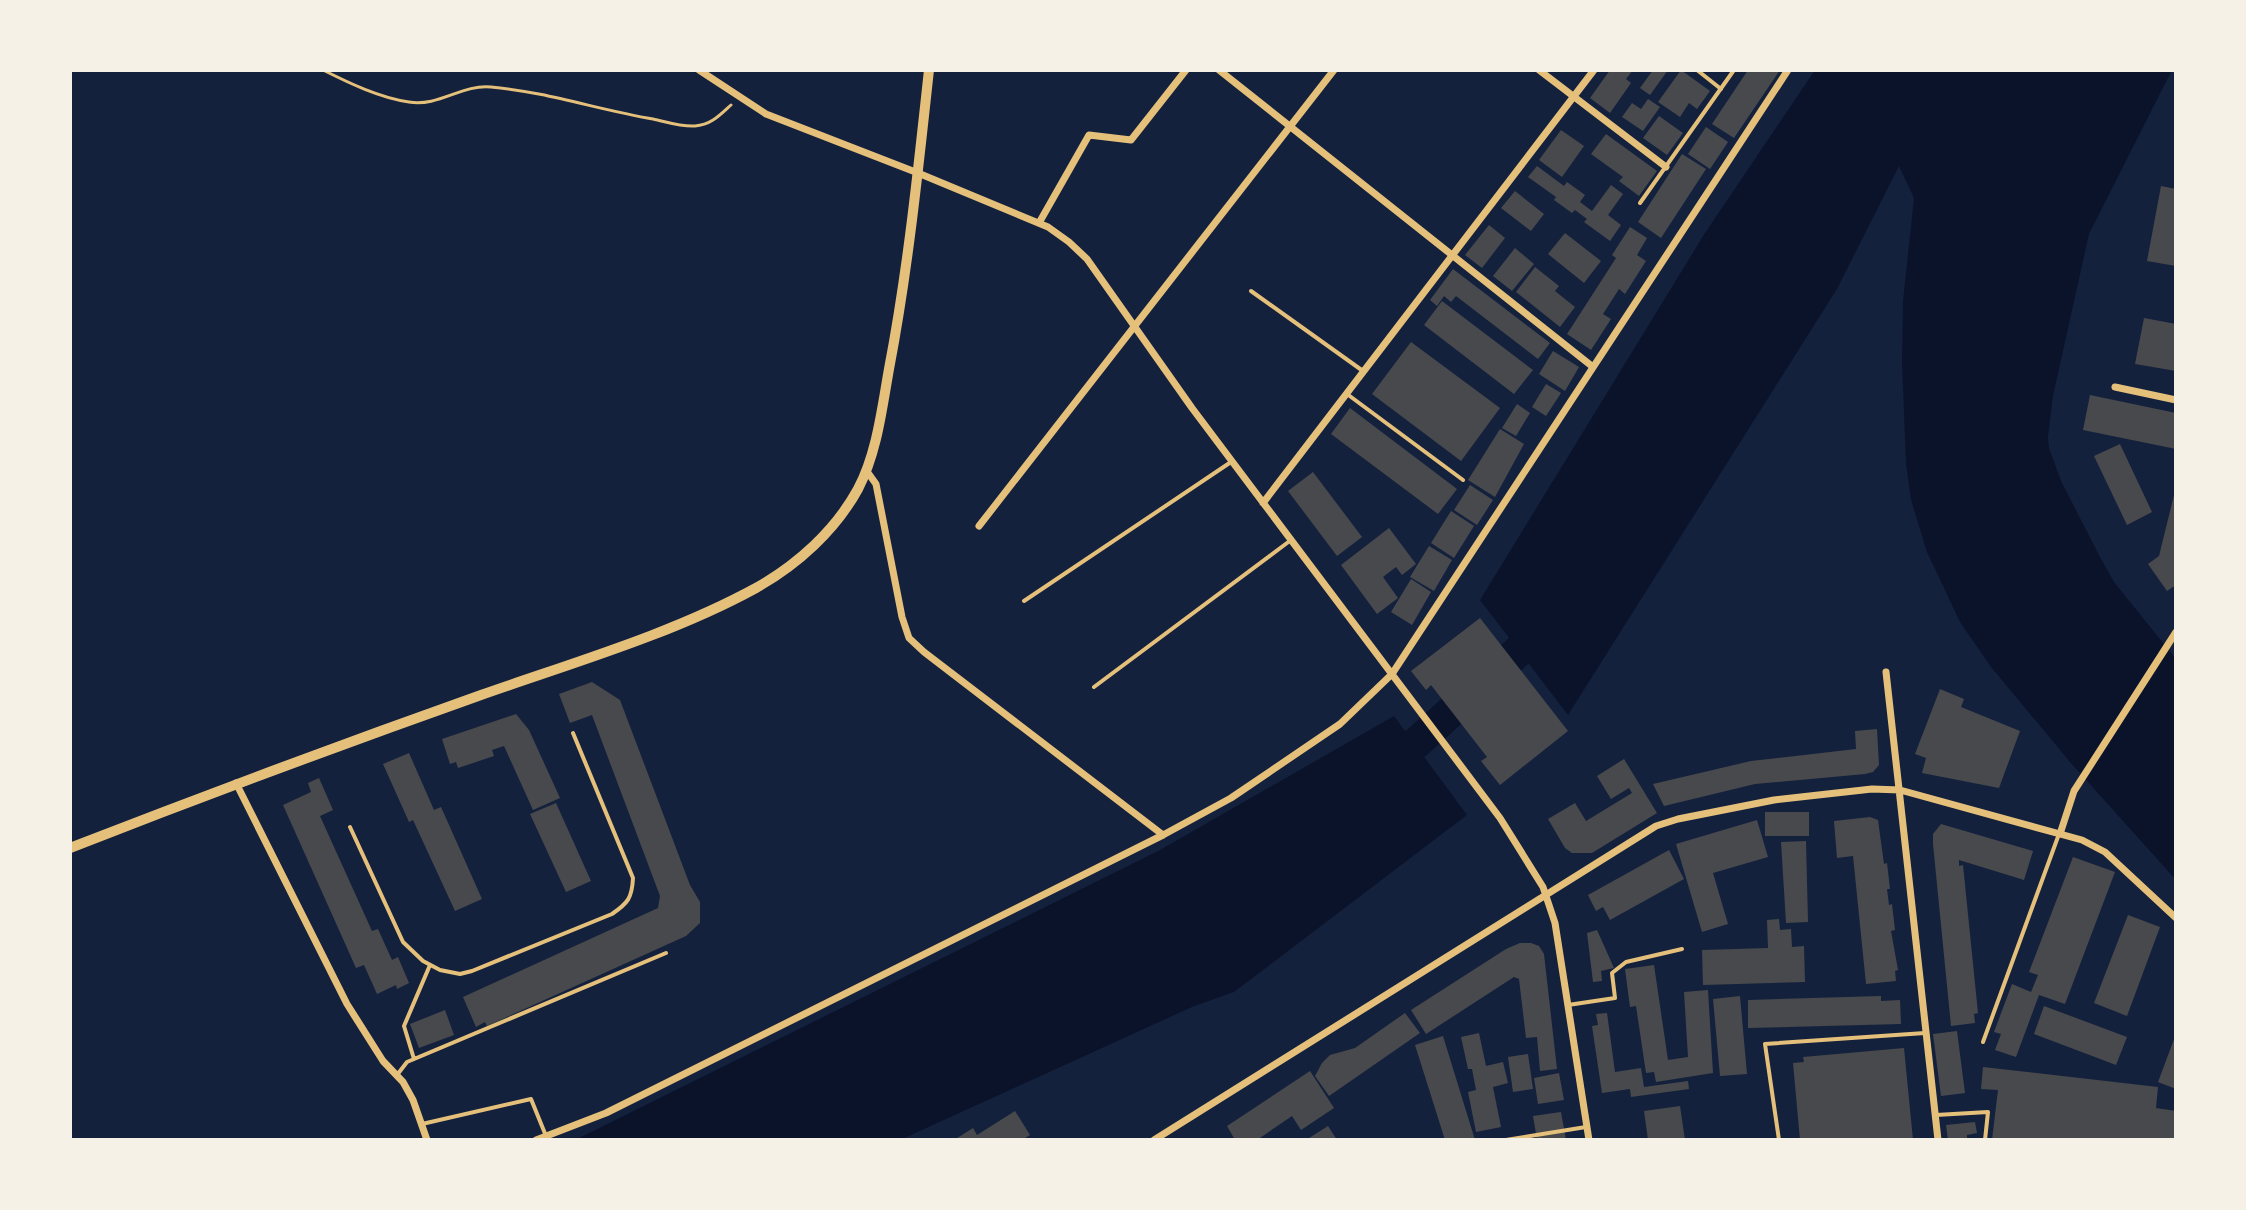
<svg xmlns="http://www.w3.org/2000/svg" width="2246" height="1210" font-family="'Noto Sans',sans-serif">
  <rect width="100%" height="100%" fill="#14213d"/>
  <path fill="#0b132b" d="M1815 70H2172L2089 234 2053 396 2048 437 2049 448 2061 481 2100 557 2114 582 2176 659V880L2070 762 1991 667 1960 622 1927 552 1911 500 1906 464 1902 364 1903 301 1914 198 1899 166 1837 289 1568 715 1480 600 1705 233Z
    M1394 716 1467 815 1234 992 1192 1007 900 1140H575L1160 850Z"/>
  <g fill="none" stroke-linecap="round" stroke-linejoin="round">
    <path stroke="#0b132b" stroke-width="32" d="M1384 772 1552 621"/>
  </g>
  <path fill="#48494c" d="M1610 70H1633L1626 79 1631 83 1610 113 1590 98Z
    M1653 70H1668L1650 95 1640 88Z
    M1681 70 1710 91 1697 109 1689 103 1680 117 1658 102Z
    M1748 70H1780L1734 138 1712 124Z
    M1648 99 1660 107 1643 131 1622 117 1632 103 1641 109Z
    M1659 116 1683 133 1667 155 1643 138Z
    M1706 127 1728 142 1710 169 1688 154Z
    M1561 130 1584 146 1562 177 1539 160Z
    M1606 134 1657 171 1639 196 1619 181 1623 177 1591 154Z
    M1682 154 1706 169 1661 238 1638 222Z
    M1537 166 1564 186 1567 182 1585 195 1580 202 1592 211 1611 185 1623 194 1608 215 1621 225 1610 241 1584 222 1587 219 1575 210 1572 213 1554 200 1556 197 1528 177Z
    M2161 186 2176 189V266L2147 261Z
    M1515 191 1544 214 1531 231 1501 208Z
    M1489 225 1505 238 1482 268 1465 255Z
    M1630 227 1647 238 1637 255 1646 261 1625 294 1619 289 1603 314 1611 319 1591 350 1567 334 1616 258 1612 255Z
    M1565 233 1601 261 1584 283 1548 254Z
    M1515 248 1534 264 1512 291 1493 276Z
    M1535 267 1559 286 1555 291 1575 307 1560 327 1516 292Z
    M1453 269 1550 343 1538 359 1456 296 1451 302 1444 296 1437 306 1430 300Z
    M1442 301 1533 370 1514 394 1424 325Z
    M2144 318 2176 324V371L2135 364Z
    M1411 342 1500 408 1461 461 1372 394Z
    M1553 351 1579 367 1565 391 1539 374Z
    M1546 384 1561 393 1546 416 1532 407Z
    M2090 395 2176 413V449L2083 430Z
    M1517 404 1530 413 1516 436 1502 428Z
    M1350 408 1457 489 1438 514 1331 434Z
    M1500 429 1524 444 1495 497 1468 480Z
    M2120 444 2152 512 2127 525 2094 456Z
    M1313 472 1362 537 1337 556 1288 491Z
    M1470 485 1493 500 1477 525 1454 510Z
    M2175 491 2176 585 2167 591 2148 564 2159 556Z
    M1451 511 1474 526 1454 558 1431 543Z
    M1389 528 1416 564 1402 575 1396 567 1383 577 1398 598 1377 614 1341 565Z
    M1429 546 1452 560 1434 591 1410 577Z
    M1411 579 1431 592 1412 625 1391 612Z
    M1480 618 1568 731 1500 785 1481 761 1487 757 1431 685 1426 690 1411 671Z
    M592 682 620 700 690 885 700 902V923L686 936 487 1026 485 1022 476 1027 463 997 658 908 660 896 592 715 570 723 559 694Z
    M1940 689 1964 699 1961 707 2020 731 1999 788 1922 773 1926 758 1915 754Z
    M516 714 529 730 560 798 533 810 504 746 492 750 494 756 458 768 456 762 450 764 442 739Z
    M1877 729 1879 765 1873 772 1865 774 1755 784 1664 806 1653 784 1751 761 1856 749 1855 731Z
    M409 753 434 810 441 807 482 899 455 911 413 820 409 822 383 764Z
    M1624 759 1657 813 1592 853H1572L1565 848 1548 819 1575 803 1586 821 1632 793 1629 788 1611 799 1597 776Z
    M319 778 333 810 320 816 372 931 378 929 392 960 398 957 409 983 397 989 396 985 377 994 364 965 356 968 283 805 311 792 308 783Z
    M556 803 591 881 566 892 530 814Z
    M1765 812H1809V836H1765Z
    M1870 817 1878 820 1884 864 1887 863 1890 889H1887L1889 905 1892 904 1895 930 1891 931 1898 970 1895 971 1896 981 1866 984 1853 856 1837 858 1834 821Z
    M1757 820 1768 857 1713 873 1728 924 1702 932 1676 844Z
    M1941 824 2033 851 2024 880 1959 860V866L1963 865 1978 1013 1974 1014 1975 1023 1951 1026 1933 844V834Z
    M1806 841 1808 922 1786 923 1781 842Z
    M1669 850 1684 879 1610 920 1603 907 1596 911 1588 895Z
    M2073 857 2115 872 2065 1004 2039 995 2016 1057 1995 1050 2001 1034 1994 1032 2012 984 2031 992 2038 975 2029 972Z
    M2128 915 2160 927 2127 1016 2094 1003Z
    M1779 919 1780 930 1791 929 1792 947 1804 946 1805 982 1703 985 1702 950 1768 948 1767 920Z
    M1597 930 1614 968 1601 971 1602 981 1593 982 1587 933Z
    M1520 943H1531L1539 946 1544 954 1557 1069 1540 1071 1537 1037 1526 1038 1519 979 1514 977 1426 1034 1411 1010 1506 949Z
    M1654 965 1668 1060 1688 1057 1684 992 1708 990 1713 1073 1656 1082 1654 1072 1646 1073 1636 1006 1630 1007 1625 969Z
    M1740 996 1747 1074 1720 1076 1713 999Z
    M1881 996V1001L1900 1000 1901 1024 1748 1028V1000Z
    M2044 1006 2127 1037 2116 1065 2034 1034Z
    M445 1010 454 1035 419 1048 410 1024Z
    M1405 1013 1420 1033 1329 1096 1315 1076 1322 1063 1330 1055 1355 1048Z
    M1607 1013 1615 1072 1641 1068 1644 1087 1688 1081 1689 1089 1631 1097 1630 1089 1602 1093 1592 1026 1598 1025 1596 1014Z
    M1957 1031 1965 1093 1941 1096 1933 1034Z
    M1479 1033 1486 1066 1503 1062 1508 1083 1493 1087 1501 1127 1476 1132 1468 1092 1476 1090 1472 1069H1468L1461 1037Z
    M2176 1034V1089L2158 1082Z
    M1443 1036 1475 1140H1445L1415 1045Z
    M1904 1048 1913 1140H1800L1793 1063 1804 1062 1803 1057Z
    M1528 1054 1533 1089 1513 1092 1508 1057Z
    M1983 1067 2158 1087 2156 1108 2176 1111V1140H1992L1998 1090 1981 1089Z
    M1310 1071 1334 1108 1301 1130 1292 1116 1257 1140H1235L1227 1126Z
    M1559 1073 1564 1100 1538 1104 1534 1078Z
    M1680 1106 1685 1140H1648L1644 1111Z
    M1015 1111 1030 1135 1022 1140H954L973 1128 977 1135Z
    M1561 1112 1566 1140H1537L1533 1116Z
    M1975 1122 1977 1133 1967 1135V1140H1948L1946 1125Z
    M1328 1126 1337 1140H1306Z"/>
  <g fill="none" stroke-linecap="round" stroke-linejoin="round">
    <path stroke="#e5c07b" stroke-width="3" d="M323 70C349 83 380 98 409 102 439 107 462 84 491 87 547 92 599 110 653 119 667 122 681 127 695 126 711 125 720 115 731 105"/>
    <path stroke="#e5c07b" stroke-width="4" d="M1697 70 1721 89
      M1640 203 1734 70
      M1251 291 1363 371
      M1347 394 1463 480
      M1024 601 1231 462
      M1094 687 1291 540
      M350 827 403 942 423 961 440 970 460 974 472 971 612 914C628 903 632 898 633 878L573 733
      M1568 1005 1615 998 1612 973 1626 962 1682 949
      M1983 1042 2059 834
      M414 1059 404 1026 430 965
      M397 1075 407 1062 666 953
      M1936 1115 1988 1112 1985 1140
      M422 1124 531 1099 546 1136
      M1506 1140 1586 1127
      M1779 1140 1765 1044 1925 1033"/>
    <path stroke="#e5c07b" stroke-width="7" d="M699 70 766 114 918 173 1048 227 1069 242 1087 259 1192 408 1500 818 1543 887 1555 923 1589 1140
      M1219 70 1593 367
      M1539 70 1666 167
      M1039 223 1089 135 1131 140 1186 70
      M2115 387 2176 400
      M866 470 876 484 902 617 909 638 924 652 1163 835
      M1263 503 1594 70
      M979 526 1334 70
      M1886 672 1938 1140
      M236 783 347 1004 383 1061 403 1082 413 1100 427 1140
      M2060 834 2074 791 2176 632
      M536 1140 606 1113 1163 835 1231 798 1340 724 1392 674 1788 70
      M1154 1140 1656 826 1678 819 1774 800 1872 789 1900 790 2082 840 2105 852 2176 918"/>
    <path stroke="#e5c07b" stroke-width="10" d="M70 848C206 795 343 744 481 695 572 663 672 634 756 588 797 565 835 531 858 489 877 453 882 408 889 369 908 270 918 170 929 70"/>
  </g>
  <rect width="2246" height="1210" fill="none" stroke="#f6f1e7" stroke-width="144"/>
</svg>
